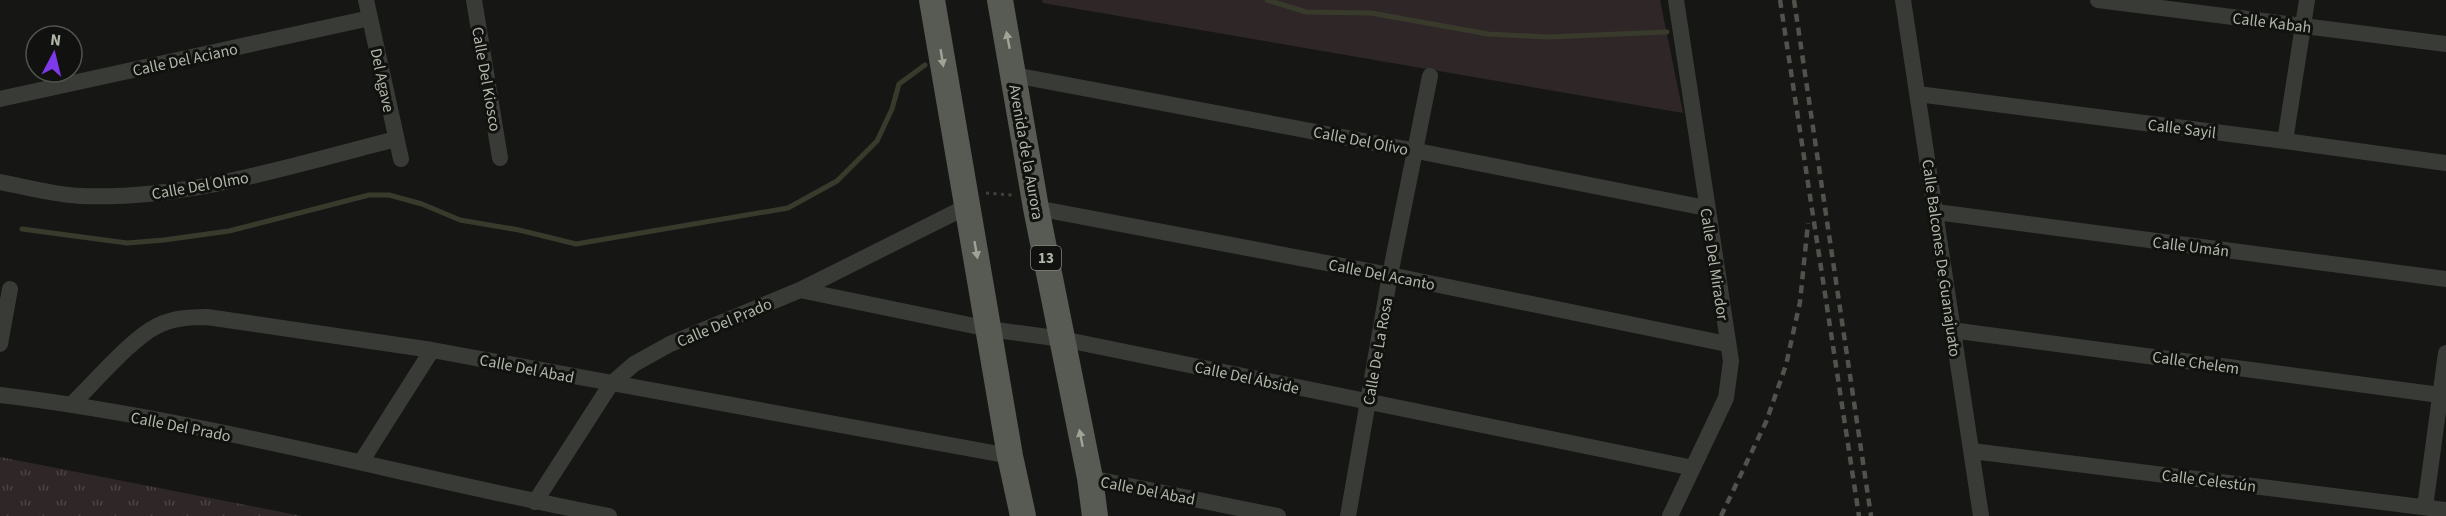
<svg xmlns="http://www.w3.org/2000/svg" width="2446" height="516" font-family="'Source Sans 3',sans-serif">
  <defs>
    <pattern id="grass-tufts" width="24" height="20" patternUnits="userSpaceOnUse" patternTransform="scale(1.5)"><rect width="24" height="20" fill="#2f2627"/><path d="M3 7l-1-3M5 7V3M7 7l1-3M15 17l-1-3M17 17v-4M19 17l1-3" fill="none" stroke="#4b4344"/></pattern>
  </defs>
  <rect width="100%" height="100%" fill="#161715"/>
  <path fill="url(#grass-tufts)" d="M0 457 302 516H0Z"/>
  <path fill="#2f2627" d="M1042 0H1660L1683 113 1043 3Z"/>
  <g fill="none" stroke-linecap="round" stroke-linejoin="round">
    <path stroke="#383b2c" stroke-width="5" d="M1267 0 1306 12 1371 13 1488 34 1547 37 1667 32
      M22 229 127 243 164 240 229 231 369 195H389L422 204 460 220 519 230 576 244 788 208 837 181 877 141 892 109 899 84 925 65"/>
    <path stroke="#40433c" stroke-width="3" stroke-dasharray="3 4.5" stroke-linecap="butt" d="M986 193 1012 195"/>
    <path stroke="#393c36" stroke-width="16" d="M366 0 401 159
      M474 0 500 158
      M1903 0 1981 516
      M2098 0 2446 44
      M1014 75 1417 151 1706 208
      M1918 94 2285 141 2446 163
      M0 99 370 18
      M2285 141 2307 0
      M0 182C26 187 55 195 81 196 189 200 293 165 396 139
      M1036 208 1390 275 1727 344
      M1936 212 2446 279
      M800 290 989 329 1062 339 1693 468
      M1951 330 2440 395
      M0 344 10 289
      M0 395C206 420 406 477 609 516
      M72 404C94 383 132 338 157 326 173 318 189 317 207 317L432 350 1010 456
      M1972 451 2446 510
      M361 462 432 350
      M1090 478 1278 516
      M535 502 611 384 634 364 670 344 800 290 968 206
      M2425 507 2446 353
      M1348 516 1390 275 1430 76
      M1670 516 1726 398 1731 361 1676 0"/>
    <path stroke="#575b53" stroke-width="26" d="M932 0 1010 456 1023 516
      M1000 0 1036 208 1090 478 1095 516"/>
    <path stroke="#4f534c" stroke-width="4.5" stroke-dasharray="8 6" stroke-linecap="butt" d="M1780 0 1859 516
      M1794 0 1871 516
      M1721 516 1766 422 1786 365 1800 302 1808 223"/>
  </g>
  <defs><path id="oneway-solid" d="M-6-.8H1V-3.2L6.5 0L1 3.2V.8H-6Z" transform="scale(1.5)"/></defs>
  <g fill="#9ea597">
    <use href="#oneway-solid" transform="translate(1008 40) rotate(-101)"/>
    <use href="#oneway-solid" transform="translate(942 58) rotate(81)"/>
    <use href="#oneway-solid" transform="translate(976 250) rotate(80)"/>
    <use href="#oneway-solid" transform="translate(1081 438) rotate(-101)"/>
  </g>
  <g text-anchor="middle" stroke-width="6" stroke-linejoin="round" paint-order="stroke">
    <rect fill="#111210" stroke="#80867a" stroke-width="1.5" x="1031" y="246" width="30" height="24" rx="4.5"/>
    <g font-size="15" font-weight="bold" fill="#b0b7a8">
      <text x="1046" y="263">13</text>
    </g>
    <g font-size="16" fill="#b0b7a8" stroke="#111210">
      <text transform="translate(2272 22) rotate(7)" y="6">Calle Kabah</text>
      <text transform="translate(185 59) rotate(-12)" y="6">Calle Del Aciano</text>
      <text transform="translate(487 79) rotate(80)" y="6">Calle Del Kiosco</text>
      <text transform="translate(383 80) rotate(78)" y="6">Del Agave</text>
      <text transform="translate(2182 128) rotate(7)" y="6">Calle Sayil</text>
      <text transform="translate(1361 140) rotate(11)" y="6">Calle Del Olivo</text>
      <text transform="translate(1027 152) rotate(80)" y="6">Avenida de la Aurora</text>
      <text transform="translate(200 185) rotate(-10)" y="6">Calle Del Olmo</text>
      <text transform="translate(2191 246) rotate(7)" y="6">Calle Umán</text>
      <text transform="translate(1942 258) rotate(82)" y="6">Calle Balcones De Guanajuato</text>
      <text transform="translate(1715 264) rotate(81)" y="6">Calle Del Mirador</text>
      <text transform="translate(1382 274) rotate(11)" y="6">Calle Del Acanto</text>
      <text transform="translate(724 322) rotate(-23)" y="6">Calle Del Prado</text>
      <text transform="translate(1377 351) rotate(-80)" y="6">Calle De La Rosa</text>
      <text transform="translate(2196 362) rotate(8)" y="6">Calle Chelem</text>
      <text transform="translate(527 368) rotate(11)" y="6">Calle Del Abad</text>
      <text transform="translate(1247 377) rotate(12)" y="6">Calle Del Ábside</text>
      <text transform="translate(181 426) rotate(11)" y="6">Calle Del Prado</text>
      <text transform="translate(2209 480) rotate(7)" y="6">Calle Celestún</text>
      <text transform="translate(1148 490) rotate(11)" y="6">Calle Del Abad</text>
    </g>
  </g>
  <g transform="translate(54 54) rotate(7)"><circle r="28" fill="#111210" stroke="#51544d" stroke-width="1.5"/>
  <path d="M0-4.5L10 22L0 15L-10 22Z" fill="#7f39eb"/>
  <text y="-9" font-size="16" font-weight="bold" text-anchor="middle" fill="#b0b7a8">N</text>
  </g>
</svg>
